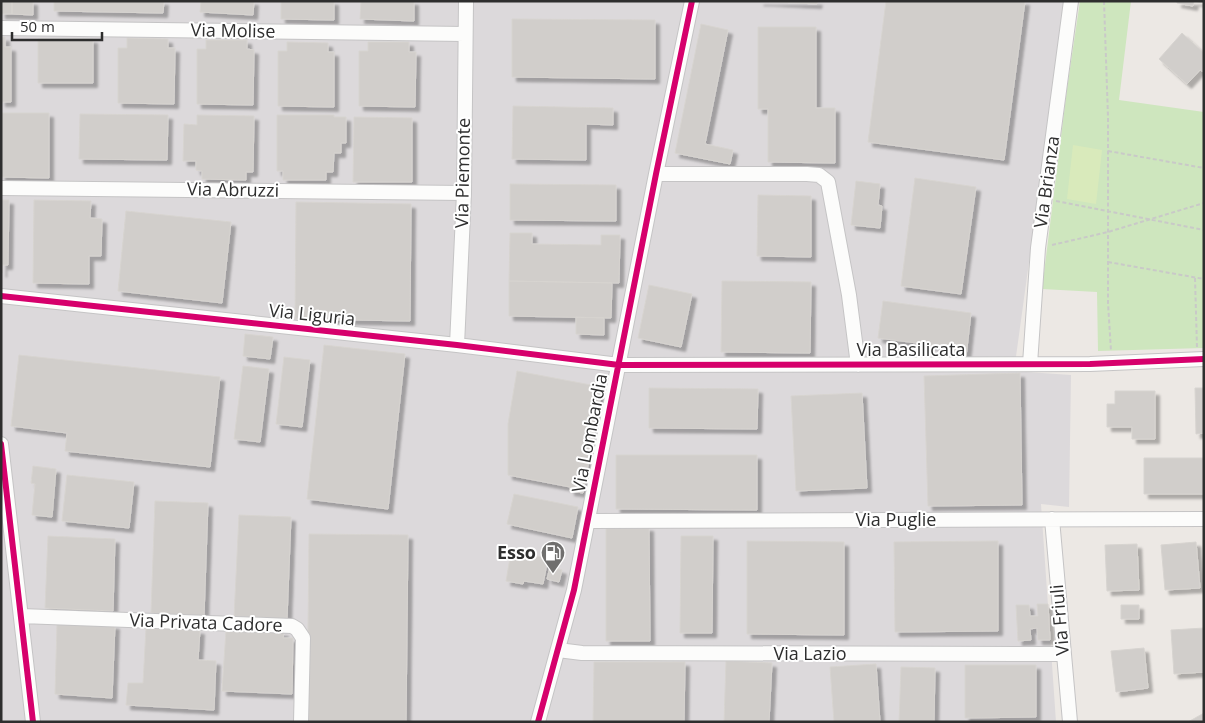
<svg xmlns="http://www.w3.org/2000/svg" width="1205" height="723" font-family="'Open Sans',sans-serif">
  <defs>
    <filter id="shadow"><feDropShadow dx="4.5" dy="4.5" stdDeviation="1" flood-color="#0004"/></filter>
  </defs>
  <rect width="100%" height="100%" fill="#ece8e4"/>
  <path fill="#dcd9db" d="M1 1H1065L1014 371 1071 375 1069 507 1041 504 1056 722H1Z"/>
  <path fill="#cee6be" d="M1080 1H1131L1119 100 1204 112V348L1098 351 1097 292 1042 289 1067 89Z"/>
  <path fill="#d9eabb" d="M1073 145 1102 150 1096 204 1067 199Z"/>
  <path fill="#d1cecb" stroke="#d7d4d0" filter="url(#shadow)" d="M1 1H12V14H1Z
    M12 1H33V15L12 14Z
    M54 1H164L163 13 54 11Z
    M201 1H254L253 15 200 12Z
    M281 1H334V20L281 19Z
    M361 1H414V21L360 19Z
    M759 1H818L817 4Z
    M886 1H1025L1004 160 868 142Z
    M1177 1H1204V3L1194 1 1193 6 1177 3Z
    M512 19 655 20V79L512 77Z
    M701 24 728 30 705 144 733 150 730 164 675 153Z
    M758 27H816V108H835V163L768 162V109H758Z
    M1182 33 1204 53V72L1200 70 1187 84 1159 59Z
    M1 37H5V47H11V102H1Z
    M127 38 168 39V48H175L174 104 118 103V48H127Z
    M38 39H93V83H38Z
    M206 40H247V49L254 50 253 105 197 104V49H206Z
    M287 42 328 43V52H334V107L278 106V51H287Z
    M368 42H409V52H416L415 107 359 106V51H368Z
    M513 106 613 108V125L586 124V160L512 159Z
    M1 113H49V178L1 177Z
    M80 114 168 115 167 160 79 159Z
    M197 115 254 116 253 172H246V180L202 179V171L196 170V161H183L184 124 197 125Z
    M277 115H334V117H346V143H341V153H334L333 172H326V180H283V171H277Z
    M354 117 412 118V182H353Z
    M915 178 976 187 961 294 901 286Z
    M856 181 880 184 878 205 882 206 880 228 851 225Z
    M510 184 616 185V221L510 220Z
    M758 195 811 196V257L757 256Z
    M1 200H9L8 265H2V273Z
    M34 200 91 201 90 218 102 219 101 256H89V284L33 283Z
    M296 202 411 204 410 321 295 319Z
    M126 211 231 222 222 303 118 291Z
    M510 233H532V244L601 245V235H620L619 283 509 281Z
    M509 281 612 283 611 318 509 316Z
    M722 281 811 282 810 353 721 352Z
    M649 285 692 294 681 347 638 338Z
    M883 301 971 313 966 357 954 355 955 348 878 338Z
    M576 317 604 318V335L576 334Z
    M245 334 273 337 270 359 243 356Z
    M324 345 405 354 388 509 307 499Z
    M19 355 220 377 210 467 65 451 67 433 11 426Z
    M284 357 310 360 302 427 276 424Z
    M243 366 269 369 260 442 234 439Z
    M517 371 591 385 592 382 603 384 583 493 570 491V487L508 475V424Z
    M1020 373 1022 505 928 506 924 376Z
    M649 388 758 389 757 429 649 428Z
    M1195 388H1204V433L1196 434Z
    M1115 391H1155V439H1132V427H1107V404H1115Z
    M862 393 867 488 796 491 791 396Z
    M616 455H757V510L616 509Z
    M1144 458H1204V494H1144Z
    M33 466 56 469 52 517 32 515 35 484 31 483Z
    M67 475 134 482 129 528 62 521Z
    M514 494 578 507 572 538 507 524Z
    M155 501 208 503 204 616 151 613Z
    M239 515 291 517 287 619 234 617Z
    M606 527H649L650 641H606Z
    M309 534 408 535 406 722H307Z
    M48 536 115 539 113 611 45 608Z
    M681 536H713L712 633H680Z
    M747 541 844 542V635L747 634Z
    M998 541V631L895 632 894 542Z
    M1196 542 1200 588 1165 590 1161 545Z
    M1137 544 1139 590 1107 591 1105 545Z
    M511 552 548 558 543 584 524 581 523 584 506 581Z
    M550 567 562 570 559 582 547 579Z
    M1037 604H1048L1050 640H1038L1037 628 1030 629 1031 640 1018 641 1016 605H1029L1030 616H1038Z
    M1121 605H1139V619H1121Z
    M57 624 115 625 112 698 55 694Z
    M146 628 200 630 198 660 216 661 214 710 126 705 128 683H143Z
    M1204 628V672L1174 674 1171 630Z
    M226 630 284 632 283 638H293L292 694 222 691Z
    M1144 648 1148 688 1116 692 1111 651Z
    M726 661 772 663 769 722H724Z
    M594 662H685L684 722H593Z
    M876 664 880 722H834L830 667Z
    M965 665H1036V717L965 718Z
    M901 667 935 668 934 722H899Z
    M1204 713V722H1188Z"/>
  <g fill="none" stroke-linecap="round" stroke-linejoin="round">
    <defs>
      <path id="minor" d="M1 28 465 34
        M656 174H807L819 175 828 182 849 295 858 365
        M1 188 464 193
        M1 296 457 345 619 365 1090 364 1204 359
        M457 345 464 193 466 1
        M1030 364 1038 248 1071 1
        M1 444 33 722
        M1052 519 1070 722
        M589 521 1204 519
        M21 616 292 626 297 629 303 638 301 722
        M558 650 582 653 1063 654
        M538 722 574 590 656 174 692 1"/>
    </defs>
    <use href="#minor" stroke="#c5c4c5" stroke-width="16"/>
    <path stroke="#c9c9c8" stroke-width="2" stroke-dasharray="4 2.5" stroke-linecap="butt" d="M1104 1 1108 117V303L1111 351
      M1108 151 1204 168
      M1056 201 1204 230
      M1052 245 1108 232 1204 203
      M1108 262 1204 279
      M1195 278 1197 348"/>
    <use href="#minor" stroke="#fcfcfb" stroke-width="14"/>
    <defs>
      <path id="cycleway" d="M1 296 457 345 619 365 1090 364 1204 359
        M1 444 33 722
        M538 722 574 590 656 174 692 1"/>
    </defs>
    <use href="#cycleway" stroke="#fff" stroke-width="9"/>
    <use href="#cycleway" stroke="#d6006c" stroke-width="6"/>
  </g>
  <defs>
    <symbol id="fuel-pin" viewBox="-11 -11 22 30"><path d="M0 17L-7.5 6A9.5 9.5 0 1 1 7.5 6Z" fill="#706f6e" stroke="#fff"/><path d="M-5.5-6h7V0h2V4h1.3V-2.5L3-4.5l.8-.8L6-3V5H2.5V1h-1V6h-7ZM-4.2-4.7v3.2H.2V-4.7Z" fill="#fff"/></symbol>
  </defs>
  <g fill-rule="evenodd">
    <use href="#fuel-pin" x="539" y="539" width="28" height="38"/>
  </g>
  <g text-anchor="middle" stroke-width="4" stroke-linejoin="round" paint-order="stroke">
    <g font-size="18" fill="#2e2e2e" stroke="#fff">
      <text transform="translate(233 31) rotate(1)" y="6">Via Molise</text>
      <text transform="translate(463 173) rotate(-89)" y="6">Via Piemonte</text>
      <text transform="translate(1047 182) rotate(-82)" y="6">Via Brianza</text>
      <text transform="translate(233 190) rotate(1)" y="6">Via Abruzzi</text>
      <text transform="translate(312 315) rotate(6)" y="6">Via Liguria</text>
      <text x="911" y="356">Via Basilicata</text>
      <text transform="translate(590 433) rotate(-79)" y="6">Via Lombardia</text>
      <text x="896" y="526">Via Puglie</text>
      <text transform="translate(1060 620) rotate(-95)" y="6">Via Friuli</text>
      <text transform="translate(206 623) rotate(2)" y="6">Via Privata Cadore</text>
      <text x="810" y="660">Via Lazio</text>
    </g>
    <g font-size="18" font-weight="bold" fill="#2e2e2e" stroke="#fff" text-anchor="end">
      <text x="536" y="559">Esso</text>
    </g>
  </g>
  <rect width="1205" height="723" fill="none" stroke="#2e2e2e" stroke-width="5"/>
  <path d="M12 32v8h90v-8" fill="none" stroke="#2e2e2e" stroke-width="2.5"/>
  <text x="20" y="32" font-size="15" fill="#2e2e2e" stroke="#ffffff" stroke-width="4" paint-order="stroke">50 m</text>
</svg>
